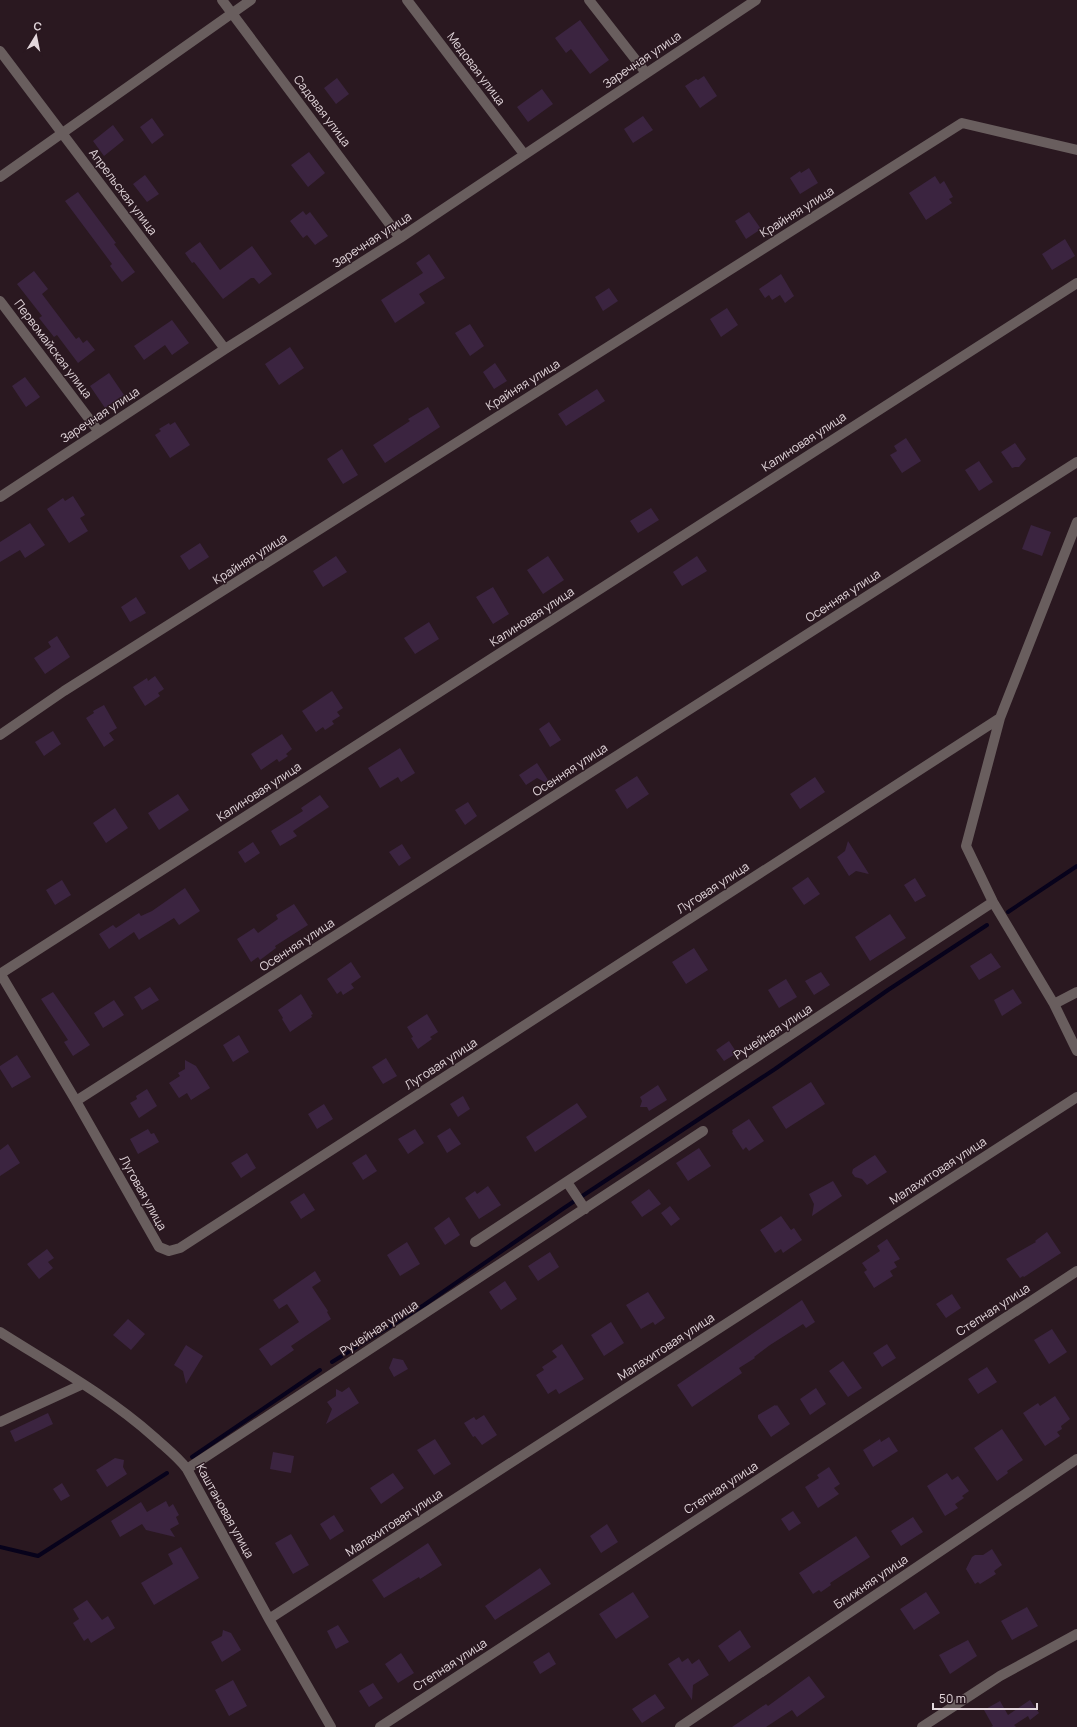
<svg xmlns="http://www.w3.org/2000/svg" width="1077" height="1727" font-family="Manrope,sans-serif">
  <rect width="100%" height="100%" fill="#2a1820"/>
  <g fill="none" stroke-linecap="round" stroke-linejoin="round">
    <path stroke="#07021b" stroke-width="4" d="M1008 912 1077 866
      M332 1362 424 1305 564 1208 775 1069 888 990 987 925
      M192 1457 320 1370
      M0 1547 38 1556 167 1473"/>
  </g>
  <path fill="#3b2440" d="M580 20 609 60 590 74 571 49 566 53 555 38Z
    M704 76 717 96 700 108 685 86 696 79 698 80Z
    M337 78 349 94 336 104 324 88Z
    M542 89 553 104 528 122 517 107Z
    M643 116 653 130 633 143 624 129Z
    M152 118 164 135 152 144 140 127Z
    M113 125 124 140 104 156 93 141Z
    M309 152 325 173 308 187 291 165Z
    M809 168 818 183 800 194 790 178 800 171 801 173Z
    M145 175 159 194 147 202 133 184Z
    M935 176 940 184 944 181 953 197 949 199 952 203 926 220 909 193Z
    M78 192 116 243 114 244 135 272 122 282 110 266 112 264 65 201Z
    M303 211 306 215 310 212 328 236 315 245 307 235 303 238 290 221Z
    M749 212 761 229 746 239 735 221Z
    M1065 239 1075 256 1052 270 1042 254Z
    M200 242 220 270 252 246 272 274 259 284 254 278H251L223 299 194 262 192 263 185 253Z
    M429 254 445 278 419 294 425 303 395 323 381 300 423 273 416 263Z
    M34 271 48 289 42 294 76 339 79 337 83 343 87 340 95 350 78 363 57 335 54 337 39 318 42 316 17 284Z
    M781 274 794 296 785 303 780 295 772 300 769 295 765 298 759 289Z
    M609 288 618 301 603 311 595 297Z
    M727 308 738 325 721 337 710 319Z
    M172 320 189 343 172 355 165 345 144 360 134 346Z
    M470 324 484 346 470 356 455 333Z
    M290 347 304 368 279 385 265 364Z
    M495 363 507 381 494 389 483 372Z
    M109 373 124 395 105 408 90 386Z
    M25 377 40 397 26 407 12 386Z
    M597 389 605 401 566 426 558 414Z
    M428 407 440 427 385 463 373 445 410 421 408 419Z
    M175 422 190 445 170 458 155 435 161 431 159 429 169 423 170 425Z
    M906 438 921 461 902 473 890 455 897 451 894 446Z
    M1015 443 1026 459 1019 467H1015L1012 468 1001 452Z
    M342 449 358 475 343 484 327 459Z
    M979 461 993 482 979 491 965 470Z
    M73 496 85 515 80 518 88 531 69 543 47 509 63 498 65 501Z
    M651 508 659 520 638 533 630 521Z
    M30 523 45 545 25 558 20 550 0 562V542Z
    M1031 525 1051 532 1042 556 1022 549Z
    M200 543 209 557 189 570 180 556Z
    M336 556 347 572 323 587 313 571Z
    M548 556 564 580 543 594 527 570Z
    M697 556 707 571 682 586 673 572Z
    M493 587 509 614 493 624 476 597Z
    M136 597 146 613 130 622 121 607Z
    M429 622 439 639 415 654 404 638Z
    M57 636 70 657 45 674 34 658 51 647 48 642Z
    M155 676 164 689 158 693 160 696 145 706 133 687 147 678 148 681Z
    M332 691 343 708 337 712 340 716 332 721 334 724 325 730 323 727 316 732 302 711Z
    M104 705 117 728 109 733 114 740 104 747 86 718 94 713 93 711Z
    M549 722 561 740 550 747 539 729Z
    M53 731 61 744 44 756 35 742Z
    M282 734 292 749 286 754 288 756 279 762 277 759 261 770 251 754Z
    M400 748 415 773 401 782 398 777 380 788 368 768Z
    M537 763 552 786 537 778 526 785 519 775Z
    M637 776 649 794 627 809 615 790Z
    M815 777 825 792 800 809 790 794Z
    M178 794 189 810 159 830 148 813Z
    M320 795 329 807 293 831 297 836 280 846 271 831 303 811 301 808Z
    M468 802 477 816 465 825 455 810Z
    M115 808 128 828 106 843 93 823Z
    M848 841 869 874 856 871 849 876 837 857 845 851Z
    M253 842 260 853 245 863 238 852Z
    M402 844 411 858 399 866 389 852Z
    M808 877 820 894 804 905 792 888Z
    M915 878 926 896 915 902 904 885Z
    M62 880 71 895 55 905 46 890Z
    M185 888 200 911 179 925 174 918 140 939 139 940 134 932 109 949 99 934 113 925 116 928 139 913 141 916 152 911Z
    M294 904 308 925 275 946 276 948 260 960 258 957 251 962 237 939 254 928 258 933 278 919 276 915Z
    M890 914 906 938 870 961 855 937Z
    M694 948 708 970 686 984 672 962Z
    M991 953 1001 967 979 980 970 966Z
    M351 962 361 977 351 984 354 988 343 995 341 991 337 994 327 979Z
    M821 972 830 985 814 995 805 981Z
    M786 979 797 997 779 1008 768 990Z
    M150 987 159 1000 142 1010 134 997Z
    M1013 989 1022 1003 1002 1016 994 1000Z
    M53 992 90 1045 73 1056 64 1042 68 1040 41 999Z
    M301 994 313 1014 311 1015 312 1017 290 1032 282 1019 283 1018 278 1010Z
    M114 1000 124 1015 103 1028 94 1013Z
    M427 1014 438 1032 430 1037 432 1039 418 1049 411 1038 413 1037 407 1027Z
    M239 1035 249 1052 233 1062 223 1045Z
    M729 1041 737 1053 724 1061 716 1050Z
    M17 1055 31 1077 12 1088 0 1069V1066Z
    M386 1058 397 1076 383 1084 372 1067Z
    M185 1060 196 1066 210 1088 191 1100 187 1093 179 1098 169 1083 180 1076 178 1073 185 1069Z
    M811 1082 825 1104 786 1129 772 1107Z
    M658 1085 667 1100 649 1111 647 1107H640L642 1101 640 1097Z
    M147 1089 157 1106 139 1118 130 1103 137 1099 136 1096Z
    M463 1096 470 1109 458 1117 450 1104Z
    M577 1103 587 1117 535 1152 526 1137Z
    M324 1104 333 1119 317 1129 308 1114Z
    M749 1119 764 1141 749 1151 746 1147 743 1150 732 1133 733 1132 732 1130Z
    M450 1128 461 1144 447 1153 437 1136Z
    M148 1129 151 1134 154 1133 159 1142 138 1154 130 1139Z
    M415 1129 424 1143 408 1154 398 1139Z
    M8 1144 20 1163 0 1176V1150Z
    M699 1148 711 1166 688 1181 676 1163Z
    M247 1153 256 1168 241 1178 231 1163Z
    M366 1154 377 1171 363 1180 352 1163Z
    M875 1155 887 1172 867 1185 862 1179 855 1177 852 1173 853 1169Z
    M833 1181 842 1196 812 1216 814 1204 809 1194Z
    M488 1186 501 1205 479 1219 465 1198 475 1191 477 1194Z
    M649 1189 661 1204 642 1217 631 1202Z
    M304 1193 315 1210 301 1219 290 1202Z
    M670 1206 680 1219 671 1226 661 1213Z
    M781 1216 791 1230 794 1228 802 1240 783 1253 781 1249 775 1253 760 1230Z
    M449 1217 460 1235 445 1245 434 1228Z
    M1047 1232 1061 1253 1024 1277 1023 1276 1020 1278 1006 1259 1036 1242 1035 1241Z
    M887 1239 900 1259 894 1262 897 1267 890 1271 893 1276 874 1288 864 1272 867 1270 862 1263 880 1251 877 1246Z
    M407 1242 420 1264 400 1276 387 1255Z
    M47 1249 54 1258 48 1262 53 1268 39 1279 27 1264Z
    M550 1252 559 1267 538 1281 528 1266Z
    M315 1271 321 1281 312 1287 328 1311 327 1312 331 1319 291 1346 294 1350 271 1366 259 1349 299 1322 287 1304 279 1309 273 1300Z
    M505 1281 517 1299 501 1310 489 1292Z
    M648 1292 665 1318 655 1325 653 1322 641 1329 626 1305Z
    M952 1294 961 1308 946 1318 936 1304Z
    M802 1300 815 1322 806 1328 803 1324 770 1345 754 1357 755 1358 739 1368 742 1373 692 1407 677 1385Z
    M128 1319 145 1334 131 1350 113 1335Z
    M611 1322 624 1343 604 1356 591 1335Z
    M1052 1329 1067 1352 1049 1364 1034 1340Z
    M562 1344 584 1379 559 1394 556 1389 548 1394 536 1375 544 1370 542 1367 557 1357 552 1351Z
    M887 1344 896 1358 882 1367 873 1353Z
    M186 1345 203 1356 186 1384 183 1371 174 1365Z
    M393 1358 403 1360 408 1369 394 1377 389 1368Z
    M843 1361 862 1388 848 1397 829 1371Z
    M987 1367 997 1382 978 1394 968 1379Z
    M349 1387 359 1403 326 1424 332 1409 327 1402 336 1396V1389L342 1392Z
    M816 1388 826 1404 810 1415 800 1399Z
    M1055 1396 1070 1419 1061 1426 1062 1429 1057 1432 1060 1436 1045 1446 1023 1413 1038 1403 1040 1406Z
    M775 1405 776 1406 777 1405 790 1424 771 1437 758 1418V1415Z
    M48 1413 53 1424 15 1442 10 1431Z
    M484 1415 497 1435 482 1445 475 1436 473 1437 464 1423 474 1417 476 1420Z
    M1002 1429 1023 1460 1007 1471 1008 1473 997 1481 974 1448Z
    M889 1437 898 1451 873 1467 863 1450 880 1439 881 1442Z
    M435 1439 451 1464 434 1475 417 1450Z
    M273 1452 294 1456 291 1473 270 1469Z
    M115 1458 124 1460 123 1467 127 1474 107 1487 96 1470Z
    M829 1467 840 1484 834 1488 839 1494 818 1508 805 1487 819 1478 817 1475Z
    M393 1473 404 1488 381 1504 370 1488Z
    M947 1473 952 1480 958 1476 969 1491 962 1496 964 1498 955 1504 958 1508 945 1516 927 1486Z
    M62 1483 70 1496 61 1501 53 1489Z
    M166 1501 169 1507 173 1504 179 1515 176 1517 179 1524 170 1529 175 1537 146 1530 142 1524 120 1537 111 1521 141 1502 147 1512Z
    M793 1511 801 1523 789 1531 781 1519Z
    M334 1515 344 1531 330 1540 320 1524Z
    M913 1517 923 1532 901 1546 891 1531Z
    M607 1524 618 1542 601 1553 590 1536Z
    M291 1534 309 1565 293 1574 275 1543Z
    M856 1536 870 1557 830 1583 831 1585 821 1592 819 1590 813 1594 799 1573Z
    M428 1543 442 1565 420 1579 419 1577 384 1598 372 1580Z
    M181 1547 199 1578 154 1605 141 1583 173 1564 168 1554Z
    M992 1549 1002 1565 994 1571 996 1574 980 1584 978 1582 975 1584 966 1569 972 1557 975 1555H983Z
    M540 1568 551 1584 495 1620 485 1606Z
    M633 1592 649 1617 616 1639 599 1614Z
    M926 1592 940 1613 914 1630 900 1609Z
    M87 1600 102 1620 108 1616 115 1628 91 1643 88 1638 84 1641 73 1623 79 1619 73 1609Z
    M1027 1607 1038 1626 1012 1640 1001 1621Z
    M338 1625 349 1642 336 1649 327 1631Z
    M223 1630 231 1633 241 1650 222 1662 211 1642 222 1636Z
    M740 1630 751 1647 729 1662 718 1646Z
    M968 1640 977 1656 950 1674 939 1655Z
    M549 1652 556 1664 540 1674 533 1662Z
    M401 1653 414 1673 398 1683 385 1664Z
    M679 1657 682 1662 688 1658 692 1664 699 1659 709 1675 693 1685 692 1700 668 1664Z
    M809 1676 825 1697 797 1717 792 1710 766 1727H732L766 1704 768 1706Z
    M233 1680 247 1706 229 1716 215 1690Z
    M373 1683 383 1698 369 1707 359 1691Z
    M655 1694 665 1708 642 1723 632 1709Z
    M1030 1700 1039 1713 1030 1720 1028 1716 1014 1725 1016 1727H991L993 1726 984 1710 1000 1701 1008 1715Z"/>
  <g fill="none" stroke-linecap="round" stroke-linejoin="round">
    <path stroke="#695e5e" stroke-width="10" d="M222 0 400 238
      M407 0 524 154
      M589 0 646 73
      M0 51 225 349
      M0 177 251 0
      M0 301 99 432
      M0 497 225 349 400 238 756 0
      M1077 522 1000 718 966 846 993 902 1054 1004 1077 1051
      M0 735 64 691 962 123 1077 150
      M0 973 76 1101 159 1247 169 1251 180 1248 1000 718
      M0 974 1077 283
      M1054 1004 1077 992
      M76 1101 1077 462
      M567 1182 585 1209
      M475 1242 993 902
      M0 1332C52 1365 108 1396 154 1437 166 1448 178 1457 187 1469L269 1619 331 1727
      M0 1422 83 1384
      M187 1469 703 1131
      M269 1619 1077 1097
      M380 1727 1077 1271
      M680 1727 1077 1459
      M922 1727 1000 1676 1077 1634"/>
  </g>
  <g text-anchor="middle" stroke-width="3" stroke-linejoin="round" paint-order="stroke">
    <g font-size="12" fill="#e3d7dc" stroke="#2a1820">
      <text transform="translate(642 60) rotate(-34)" y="4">Заречная улица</text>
      <text transform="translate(476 69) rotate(53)" y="4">Медовая улица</text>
      <text transform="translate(322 111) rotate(53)" y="4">Садовая улица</text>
      <text transform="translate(123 192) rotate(53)" y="4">Апрельская улица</text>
      <text transform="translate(797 212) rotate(-32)" y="4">Крайняя улица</text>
      <text transform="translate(372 240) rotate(-33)" y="4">Заречная улица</text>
      <text transform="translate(53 349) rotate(53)" y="4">Первомайская улица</text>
      <text transform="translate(523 385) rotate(-32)" y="4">Крайняя улица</text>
      <text transform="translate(100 415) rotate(-33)" y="4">Заречная улица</text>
      <text transform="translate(804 442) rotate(-33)" y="4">Калиновая улица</text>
      <text transform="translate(250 559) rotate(-32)" y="4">Крайняя улица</text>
      <text transform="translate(843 596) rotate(-33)" y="4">Осенняя улица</text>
      <text transform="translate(532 617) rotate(-33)" y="4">Калиновая улица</text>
      <text transform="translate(570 770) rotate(-33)" y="4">Осенняя улица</text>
      <text transform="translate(259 792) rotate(-33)" y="4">Калиновая улица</text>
      <text transform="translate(713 888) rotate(-33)" y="4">Луговая улица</text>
      <text transform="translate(297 945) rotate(-33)" y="4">Осенняя улица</text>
      <text transform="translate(773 1032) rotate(-33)" y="4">Ручейная улица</text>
      <text transform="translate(441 1064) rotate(-33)" y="4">Луговая улица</text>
      <text transform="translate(938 1171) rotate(-33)" y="4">Малахитовая улица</text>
      <text transform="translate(143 1193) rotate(61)" y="4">Луговая улица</text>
      <text transform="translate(993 1310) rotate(-33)" y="4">Степная улица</text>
      <text transform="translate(379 1328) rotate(-33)" y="4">Ручейная улица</text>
      <text transform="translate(666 1347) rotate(-33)" y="4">Малахитовая улица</text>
      <text transform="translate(721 1488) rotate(-33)" y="4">Степная улица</text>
      <text transform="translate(225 1511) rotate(61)" y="4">Каштановая улица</text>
      <text transform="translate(394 1523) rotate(-33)" y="4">Малахитовая улица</text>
      <text transform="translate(871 1582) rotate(-34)" y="4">Ближняя улица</text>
      <text transform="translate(450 1665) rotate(-33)" y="4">Степная улица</text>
    </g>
  </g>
  <g transform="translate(36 36) rotate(10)" stroke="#2a1820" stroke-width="3" paint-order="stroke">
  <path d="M0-3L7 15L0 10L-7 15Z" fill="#e3d7dc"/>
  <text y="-6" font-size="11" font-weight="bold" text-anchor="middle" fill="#e3d7dc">С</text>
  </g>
  <path d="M933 1703v6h104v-6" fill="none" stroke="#e3d7dc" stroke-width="2"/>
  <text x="939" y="1703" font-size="12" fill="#e3d7dc" stroke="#2a1820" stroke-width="3" paint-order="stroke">50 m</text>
</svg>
